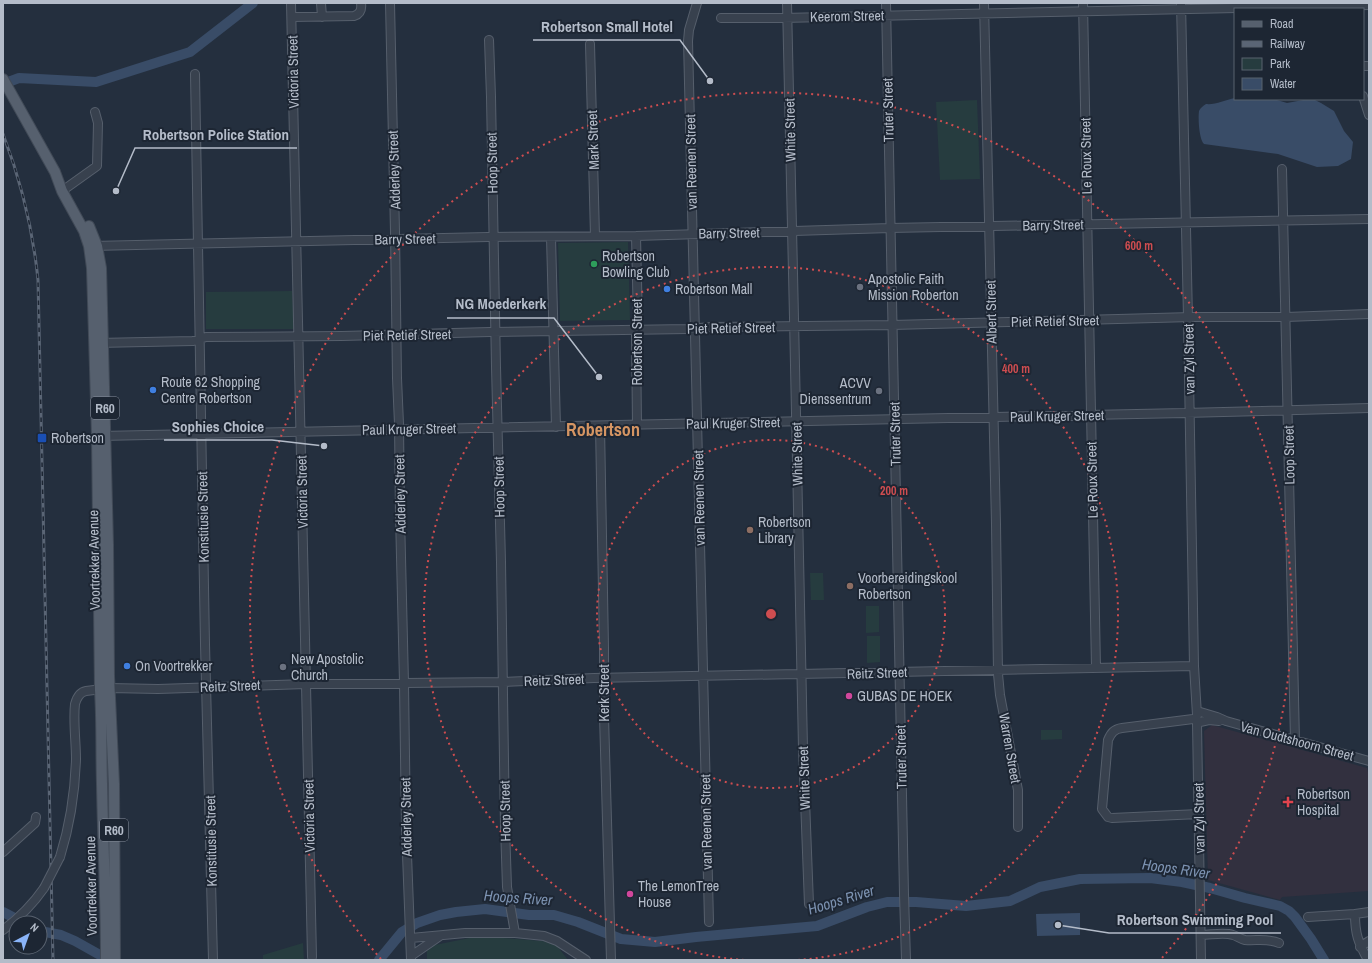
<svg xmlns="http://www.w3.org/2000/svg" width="1372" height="963" font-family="'Archivo Narrow',sans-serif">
  <rect width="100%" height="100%" fill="#242f3e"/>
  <path fill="#32303f" d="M1212 725 1367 768 1369 776V891L1282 897 1280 900 1208 880 1204 731Z"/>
  <path fill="#263c3f" d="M977 100 980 179 940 180 936 102Z
    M628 242 630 320 560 321 558 243Z
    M292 291 294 329H206V292Z
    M810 573H823L824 600H811Z
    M866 606H879V632L866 633Z
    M867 636H880V662L867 663Z
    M1041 730H1062V739L1041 740Z
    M479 936 554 942 568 960H427V951L435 945Z
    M303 943 304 960H263V955Z"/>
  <path fill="#394c67" d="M1235 98 1277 100 1287 103 1303 100H1315L1321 103 1334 111 1344 131 1353 142 1351 159 1338 166 1317 167 1278 154 1204 144C1199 139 1198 119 1199 111 1200 108 1203 106 1206 104 1215 105 1225 100 1235 98Z
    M1080 913V935L1037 936 1036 914Z"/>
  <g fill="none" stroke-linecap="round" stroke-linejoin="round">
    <path stroke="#394c67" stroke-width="10" d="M3 84 19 78 96 82 190 52 253 3
      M3 912 24 923
      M40 931 61 935 75 941 109 960
      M379 960 402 932 417 923 440 915 456 912 485 909 529 915H554L578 922 621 939 655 942 696 937 817 926 867 907 887 902H916L966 906 1010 901 1040 887 1080 879 1150 878 1182 882 1210 888 1245 898 1280 906 1289 911 1295 917 1311 939 1324 960"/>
    <defs>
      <path id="minor" d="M291 3 312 957
        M321 3 322 17
        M390 3 395 232 397 378 399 424 400 515 404 683 406 828 411 960
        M697 3 689 30 688 41C695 335 702 628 709 922
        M787 3 794 318 803 748 809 904
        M886 3 904 894 906 960
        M984 3 996 524 998 674 1000 695 1018 790V827
        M1083 3 1096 668
        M1181 3 1188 318 1194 666 1197 715
        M292 17 354 16C360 14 362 10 361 3
        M721 18H782L1369 5
        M489 40 491 97 496 367 501 562 505 827 507 887 515 933
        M590 44 595 236
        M1363 66H1369
        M195 74 205 644 213 960
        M1363 96 1369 115
        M1282 169 1295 741
        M62 191 97 166 98 123 95 112
        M636 236 638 324 636 335 637 425
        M551 237 556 427
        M92 246 488 237 636 236 890 228 1369 219
        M97 343 193 341 206 337 342 336 490 332 688 329 711 327 892 325 1192 317H1286L1369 314
        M600 426 604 647V716L611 960
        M100 436 1185 413 1369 408
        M1197 711 1217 717 1226 721 1369 761
        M1193 719 1122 728C1114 729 1111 733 1108 740L1102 809 1108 817 1112 818 1199 814
        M1200 722 1209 720 1219 721
        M1197 723 1201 960
        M3 852 35 823 36 817
        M60 857C70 825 75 792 76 759 76 742 73 720 75 704 77 697 80 692 86 691L110 688 158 689 306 684 503 682 594 678 1194 666
        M1308 917 1355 914
        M3 930C19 918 33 904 44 888
        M1201 935C1211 935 1224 932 1233 935 1237 936 1240 939 1245 940 1256 941 1268 938 1279 943
        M411 938 465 933H515L544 936 557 941 586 960
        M1360 947 1369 941
        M411 956 440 936
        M1368 960C1358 942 1355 934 1355 914L1369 912"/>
      <path id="major" d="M3 79 55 172 62 191 84 231 89 246 92 268 97 436 100 690C102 721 101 752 102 784 103 843 106 901 106 960
        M89 226 97 246 101 268 108 545 109 676 114 784 115 960"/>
    </defs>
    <use href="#minor" stroke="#565f6c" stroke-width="10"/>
    <use href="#major" stroke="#414a57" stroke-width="12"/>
    <use href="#minor" stroke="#38414e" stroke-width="8"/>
    <use href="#major" stroke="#56606e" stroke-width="10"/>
    <defs>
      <path id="rail" d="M3 134C21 181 33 230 38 280L53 960"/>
    </defs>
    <use href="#rail" stroke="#5a6575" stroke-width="3"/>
    <use href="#rail" stroke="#1d2633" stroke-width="1.5" stroke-dasharray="4.5" stroke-linecap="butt"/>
    <defs>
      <path id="minor-bridge" d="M44 888 60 857"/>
    </defs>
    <use href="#minor-bridge" stroke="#565f6c" stroke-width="10" stroke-linecap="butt"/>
    <use href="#minor-bridge" stroke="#38414e" stroke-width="8"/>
  </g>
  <g fill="none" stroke="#ce4d50" stroke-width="2" stroke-dasharray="2 4">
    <circle cx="771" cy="614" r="174"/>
    <path d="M744 960A347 347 0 1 1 798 960"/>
    <path d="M381 959A521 521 0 1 1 1161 959"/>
  </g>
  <circle fill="#2e9e5b" stroke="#1d2633" stroke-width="1.5" cx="594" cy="264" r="4"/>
  <g fill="#6b7280" stroke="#1d2633" stroke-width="1.5">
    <circle cx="860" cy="287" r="4"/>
    <circle cx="879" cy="391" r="4"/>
    <circle cx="283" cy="667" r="4"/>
  </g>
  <g fill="#3f7fe0" stroke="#1d2633" stroke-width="1.5">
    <circle cx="667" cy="289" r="4"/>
    <circle cx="153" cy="390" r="4"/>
    <circle cx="127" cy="666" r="4"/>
  </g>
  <rect fill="#1a4fb4" stroke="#1d2633" stroke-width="1.5" x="37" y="433" width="10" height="10" rx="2"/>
  <g fill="#8d6e63" stroke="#1d2633" stroke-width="1.5">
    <circle cx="750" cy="530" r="4"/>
    <circle cx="850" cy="586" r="4"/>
  </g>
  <g fill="#d1479c" stroke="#1d2633" stroke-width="1.5">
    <circle cx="849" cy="696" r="4"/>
    <circle cx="630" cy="894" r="4"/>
  </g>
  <path fill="#e0444e" stroke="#1d2633" stroke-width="1.5" d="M1286 796h4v4h4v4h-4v4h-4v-4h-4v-4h4z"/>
  <g text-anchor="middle" stroke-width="4" stroke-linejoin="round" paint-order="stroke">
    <g fill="#1d2633" stroke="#878f9c" stroke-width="1">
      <rect x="91" y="397" width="28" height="22" rx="3"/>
      <rect x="100" y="819" width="28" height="22" rx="3"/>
    </g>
    <g font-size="13" font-weight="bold" fill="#b4bcc9">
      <text x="105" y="413">R60</text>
      <text x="114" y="835">R60</text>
    </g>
    <g font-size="14" fill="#b4bcc9" stroke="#1d2633">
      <text transform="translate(847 16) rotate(-1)" y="5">Keerom Street</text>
      <text transform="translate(293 72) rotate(-91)" y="5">Victoria Street</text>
      <text transform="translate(888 110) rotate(-91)" y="5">Truter Street</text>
      <text transform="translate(790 130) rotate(-91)" y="5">White Street</text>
      <text transform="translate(593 140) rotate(-92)" y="5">Mark Street</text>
      <text transform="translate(1086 156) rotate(-91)" y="5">Le Roux Street</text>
      <text transform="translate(691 162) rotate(-91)" y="5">van Reenen Street</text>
      <text transform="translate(492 163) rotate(-91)" y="5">Hoop Street</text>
      <text transform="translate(394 170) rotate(-92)" y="5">Adderley Street</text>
      <text transform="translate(1053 225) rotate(-1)" y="5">Barry Street</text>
      <text transform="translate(729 233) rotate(-1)" y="5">Barry Street</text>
      <text transform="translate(405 239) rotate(-1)" y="5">Barry Street</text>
      <text transform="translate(991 312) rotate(-91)" y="5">Albert Street</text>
      <text transform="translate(1055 321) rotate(-1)" y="5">Piet Retief Street</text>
      <text transform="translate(731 328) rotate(-1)" y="5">Piet Retief Street</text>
      <text transform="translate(407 335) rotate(-1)" y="5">Piet Retief Street</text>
      <text transform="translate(637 342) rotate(-90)" y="5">Robertson Street</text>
      <text transform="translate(1189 359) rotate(-91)" y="5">van Zyl Street</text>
      <text transform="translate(1057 416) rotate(-1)" y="5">Paul Kruger Street</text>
      <text transform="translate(733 423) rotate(-1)" y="5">Paul Kruger Street</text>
      <text transform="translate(409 429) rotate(-1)" y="5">Paul Kruger Street</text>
      <text transform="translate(895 434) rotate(-91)" y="5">Truter Street</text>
      <text transform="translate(797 454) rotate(-91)" y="5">White Street</text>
      <text transform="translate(1289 455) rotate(-91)" y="5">Loop Street</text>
      <text transform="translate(1092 480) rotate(-91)" y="5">Le Roux Street</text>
      <text transform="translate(499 487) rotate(-91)" y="5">Hoop Street</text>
      <text transform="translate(302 492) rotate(-91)" y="5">Victoria Street</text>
      <text transform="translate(400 494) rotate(-91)" y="5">Adderley Street</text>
      <text transform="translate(699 498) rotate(-91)" y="5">van Reenen Street</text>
      <text transform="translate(203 517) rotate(-91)" y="5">Konstitusie Street</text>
      <text transform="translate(94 560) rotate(-91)" y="5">Voortrekker Avenue</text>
      <text transform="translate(877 673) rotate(-2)" y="5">Reitz Street</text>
      <text transform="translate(554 680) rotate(-2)" y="5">Reitz Street</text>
      <text transform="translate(230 686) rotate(-2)" y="5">Reitz Street</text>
      <text transform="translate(604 693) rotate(-90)" y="5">Kerk Street</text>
      <text transform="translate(1297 741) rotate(15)" y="5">Van Oudtshoorn Street</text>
      <text transform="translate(1010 748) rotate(80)" y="5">Warren Street</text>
      <text transform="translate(901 757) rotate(-91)" y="5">Truter Street</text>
      <text transform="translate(804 778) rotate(-92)" y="5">White Street</text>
      <text transform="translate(505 811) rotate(-91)" y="5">Hoop Street</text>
      <text transform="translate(309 816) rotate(-91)" y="5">Victoria Street</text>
      <text transform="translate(406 817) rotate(-91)" y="5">Adderley Street</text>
      <text transform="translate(1199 818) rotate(-91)" y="5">van Zyl Street</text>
      <text transform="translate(706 822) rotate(-91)" y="5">van Reenen Street</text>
      <text transform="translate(211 841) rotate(-91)" y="5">Konstitusie Street</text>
      <text transform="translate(91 886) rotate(-91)" y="5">Voortrekker Avenue</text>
    </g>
    <g font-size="14" fill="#b4bcc9" stroke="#1d2633" text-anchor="start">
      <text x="602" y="261">Robertson<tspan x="602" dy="16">Bowling Club</tspan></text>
      <text x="868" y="284">Apostolic Faith<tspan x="868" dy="16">Mission Roberton</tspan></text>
      <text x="675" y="294">Robertson Mall</text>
      <text x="161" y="387">Route 62 Shopping<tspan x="161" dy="16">Centre Robertson</tspan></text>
      <text x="871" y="388" text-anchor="end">ACVV<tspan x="871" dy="16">Dienssentrum</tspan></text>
      <text x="51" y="443">Robertson</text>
      <text x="758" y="527">Robertson<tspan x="758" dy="16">Library</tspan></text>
      <text x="858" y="583">Voorbereidingskool<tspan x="858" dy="16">Robertson</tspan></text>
      <text x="291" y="664">New Apostolic<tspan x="291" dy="16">Church</tspan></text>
      <text x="135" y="671">On Voortrekker</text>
      <text x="857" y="701">GUBAS DE HOEK</text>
      <text x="1297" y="799">Robertson<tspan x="1297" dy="16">Hospital</tspan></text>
      <text x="638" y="891">The LemonTree<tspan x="638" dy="16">House</tspan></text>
    </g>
    <g font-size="15" font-style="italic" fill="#7c92b1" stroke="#1d2633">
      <text transform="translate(1176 869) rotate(8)" y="5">Hoops River</text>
      <text transform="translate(518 898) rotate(4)" y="5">Hoops River</text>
      <text transform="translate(841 900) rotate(-17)" y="5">Hoops River</text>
    </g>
    <g font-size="18" font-weight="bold" fill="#d59563" stroke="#1d2633">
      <text x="603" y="436">Robertson</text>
    </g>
  </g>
  <circle cx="771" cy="614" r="6" fill="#ce4d50" stroke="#1d2633" stroke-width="2"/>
  <g font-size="12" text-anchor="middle" font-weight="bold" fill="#ce4d50" stroke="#1d2633" stroke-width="4" stroke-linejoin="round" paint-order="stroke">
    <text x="1139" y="250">600 m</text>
    <text x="1016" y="373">400 m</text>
    <text x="894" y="495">200 m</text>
  </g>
  <path fill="none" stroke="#b4bcc9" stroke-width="1.5" d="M710 81L680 40H533M116 191L135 148H297M599 377L554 318H447M324 446L272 440H164M1058 925L1109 933H1281"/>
  <g fill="#b4bcc9" stroke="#1d2633" stroke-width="1.5">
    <circle cx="710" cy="81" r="4"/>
    <circle cx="116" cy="191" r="4"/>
    <circle cx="599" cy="377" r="4"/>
    <circle cx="324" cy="446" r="4"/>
    <circle cx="1058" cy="925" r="4"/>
  </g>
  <g font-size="15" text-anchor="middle" font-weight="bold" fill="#b4bcc9" stroke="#1d2633" stroke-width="4" stroke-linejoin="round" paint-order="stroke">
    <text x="607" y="32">Robertson Small Hotel</text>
    <text x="216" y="140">Robertson Police Station</text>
    <text x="501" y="309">NG Moederkerk</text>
    <text x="218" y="432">Sophies Choice</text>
    <text x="1195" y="925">Robertson Swimming Pool</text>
  </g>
  <rect width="1372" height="963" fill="none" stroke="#b4bcc9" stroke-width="8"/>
  <rect x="1234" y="8" width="130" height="92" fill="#1d2633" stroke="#59626f"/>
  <rect x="1242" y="21" width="20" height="6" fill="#56606e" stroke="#59626f"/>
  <text x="1270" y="28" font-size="12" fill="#b4bcc9">Road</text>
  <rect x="1242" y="41" width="20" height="6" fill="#5a6575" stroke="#59626f"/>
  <text x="1270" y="48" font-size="12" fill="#b4bcc9">Railway</text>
  <rect x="1242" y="58" width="20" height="12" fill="#263c3f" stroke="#59626f"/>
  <text x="1270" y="68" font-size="12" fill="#b4bcc9">Park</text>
  <rect x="1242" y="78" width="20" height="12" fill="#394c67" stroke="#59626f"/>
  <text x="1270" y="88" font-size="12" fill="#b4bcc9">Water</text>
  <g transform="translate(28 935) rotate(41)"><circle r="19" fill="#1d2633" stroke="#59626f"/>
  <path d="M0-3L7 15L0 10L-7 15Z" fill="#8ab4f8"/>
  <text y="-6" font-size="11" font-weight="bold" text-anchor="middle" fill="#b4bcc9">N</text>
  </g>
</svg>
